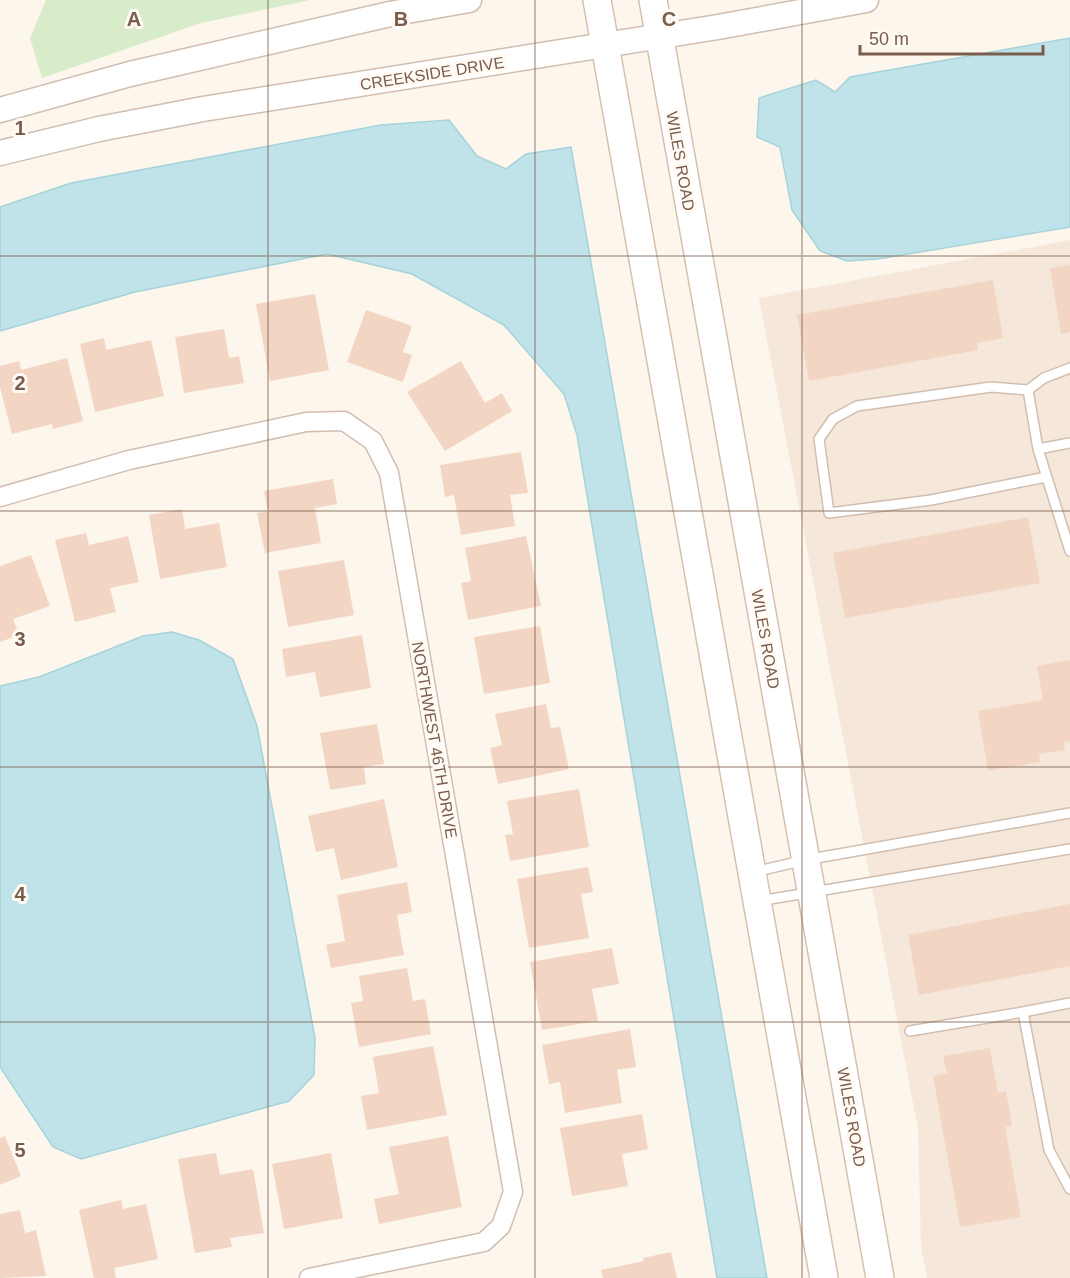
<svg xmlns="http://www.w3.org/2000/svg" width="1070" height="1278" font-family="Helvetica,sans-serif">
  <rect width="100%" height="100%" fill="#fdf6ec"/>
  <path fill="#f5e8da" d="M1070 240V1278H927L921 1247 918 1129 759 298Z"/>
  <path fill="#d8ecc9" d="M46 0H310L201 23 42 78 30 38Z"/>
  <path fill="#bfe3e8" stroke="#a5d3da" stroke-width="1.5" d="M1070 38V227L878 259 847 261 820 251 792 210 780 147 757 137 759 98 816 80 835 92 850 77Z
    M449 120 477 156 506 169 526 154 571 147 767 1278H717L577 435 564 394 504 325 412 274 327 254 135 292 0 331V207L71 183 381 125Z
    M172 632 199 640 233 659 257 726 315 1038 314 1075 289 1101 81 1159 53 1147 0 1067V686L39 677 143 636Z"/>
  <path fill="#f3d5c3" d="M1070 265V332L1061 334 1050 268Z
    M993 280 1003 338 977 343 978 350 809 381 797 315Z
    M315 294 329 370 270 381 256 304Z
    M366 310 412 326 403 352 412 355 403 382 347 362Z
    M224 329 229 358 239 356 244 383 184 393 175 337Z
    M104 338 106 350 151 340 164 396 95 412 80 344Z
    M67 358 83 421 53 429 52 424 12 434 0 387V366L19 361 21 370Z
    M461 361 485 403 502 393 512 411 445 451 407 392Z
    M521 452 528 493 510 495 515 526 461 535 454 495 445 497 440 465Z
    M333 479 337 504 315 508 321 543 265 553 257 513 268 511 264 491Z
    M182 509 185 529 219 523 227 567 160 579 149 515Z
    M1028 517 1040 583 845 618 833 553Z
    M86 533 89 545 128 536 139 582 110 588 116 612 75 622 55 540Z
    M526 536 541 606 468 620 461 583 471 581 465 548Z
    M31 555 50 606 13 619 19 635 0 642V566Z
    M344 560 354 615 288 627 278 571Z
    M540 626 550 683 484 694 474 637Z
    M362 635 371 688 320 697 315 672 286 677 282 649Z
    M1070 660V741L1064 742 1065 750 1039 754 1040 762 988 771 978 711 1043 700 1037 666Z
    M546 704 551 728 560 727 569 769 498 784 490 748 502 745 495 714Z
    M377 724 384 764 364 767 366 784 330 790 320 733Z
    M579 789 589 847 510 861 505 835 513 834 507 801Z
    M384 799 398 867 341 880 334 848 316 852 308 816Z
    M588 867 593 892 581 894 589 938 529 948 517 879Z
    M407 882 412 912 397 915 404 955 331 968 326 945 345 941 337 895Z
    M1070 904V966L919 995 908 935Z
    M612 948 619 984 592 989 598 1021 542 1030 530 962Z
    M407 968 413 1001 425 999 431 1034 359 1047 351 1003 363 1001 359 976Z
    M630 1029 636 1067 617 1070 622 1103 565 1113 560 1082 549 1084 542 1045Z
    M433 1046 447 1115 367 1130 361 1096 379 1093 373 1057Z
    M990 1048 998 1093 1006 1091 1012 1126 1005 1127 1021 1217 960 1227 933 1076 947 1073 943 1056Z
    M642 1114 648 1149 622 1154 628 1186 572 1196 560 1128Z
    M5 1136 21 1176 0 1185V1138Z
    M448 1136 462 1207 379 1224 374 1199 399 1194 389 1147Z
    M216 1153 220 1175 253 1169 264 1233 230 1238 232 1247 195 1253 178 1159Z
    M331 1153 343 1218 284 1229 272 1164Z
    M121 1200 123 1209 146 1204 158 1259 114 1268 116 1278H94L79 1210Z
    M20 1210 25 1233 36 1230 46 1276 0 1278V1214Z
    M671 1252 677 1278H603L601 1270 644 1261 643 1258Z"/>
  <g fill="none" stroke-linecap="round" stroke-linejoin="round">
    <defs>
      <path id="service" d="M1028 390 1044 378 1070 368
        M1070 443 1038 449 1070 551
        M1038 449 1028 390 991 387 857 406 833 419 819 439 829 513 931 500 1046 477
        M754 872 805 860 1070 813
        M759 901 1070 849
        M1070 1003 1023 1012 1049 1150 1070 1189
        M910 1031 1023 1012"/>
      <path id="minor" d="M0 497 129 460 306 422 344 421 373 441 389 473 513 1192 501 1226 484 1242 309 1278"/>
      <path id="tertiary" d="M0 110 130 74 390 14 469 0
        M0 153 99 129 203 109 718 27 866 0"/>
      <path id="secondary" d="M597 0 824 1278
        M653 0 880 1278"/>
    </defs>
    <use href="#service" stroke="#d1beb0" stroke-width="12"/>
    <use href="#minor" stroke="#d1beb0" stroke-width="21"/>
    <use href="#tertiary" stroke="#d1beb0" stroke-width="27"/>
    <use href="#secondary" stroke="#d6c0b0" stroke-width="30"/>
    <use href="#service" stroke="#fff" stroke-width="9"/>
    <use href="#minor" stroke="#fff" stroke-width="18"/>
    <use href="#tertiary" stroke="#fff" stroke-width="24"/>
    <use href="#secondary" stroke="#fff" stroke-width="27"/>
  </g>
  <path fill="none" stroke="#7a5c4d" stroke-width="1.5" stroke-opacity="0.55" d="M268 0V1278M535 0V1278M802 0V1278M0 256H1070M0 511H1070M0 767H1070M0 1022H1070"/>
  <g text-anchor="middle" stroke-width="6" stroke-linejoin="round" paint-order="stroke">
    <g font-size="16" fill="#7a5c4d" stroke="#fffaf3">
      <text transform="translate(432 73) rotate(-9)" y="6">CREEKSIDE DRIVE</text>
      <text transform="translate(681 161) rotate(80)" y="6">WILES ROAD</text>
      <text transform="translate(766 639) rotate(80)" y="6">WILES ROAD</text>
      <text transform="translate(435 740) rotate(80)" y="6">NORTHWEST 46TH DRIVE</text>
      <text transform="translate(852 1117) rotate(80)" y="6">WILES ROAD</text>
    </g>
  </g>
  <g font-size="20" text-anchor="middle" font-weight="bold" fill="#7a5c4d" stroke="#fffaf3" stroke-width="6" stroke-linejoin="round" paint-order="stroke">
    <text x="134" y="26">A</text>
    <text x="401" y="26">B</text>
    <text x="669" y="26">C</text>
    <text x="20" y="135">1</text>
    <text x="20" y="390">2</text>
    <text x="20" y="646">3</text>
    <text x="20" y="901">4</text>
    <text x="20" y="1157">5</text>
  </g>
  <path d="M860 45v9h183v-9" fill="none" stroke="#7a5c4d" stroke-width="3"/>
  <text x="869" y="45" font-size="18" fill="#7a5c4d" stroke="#fffaf3" stroke-width="4.5" paint-order="stroke">50 m</text>
</svg>
